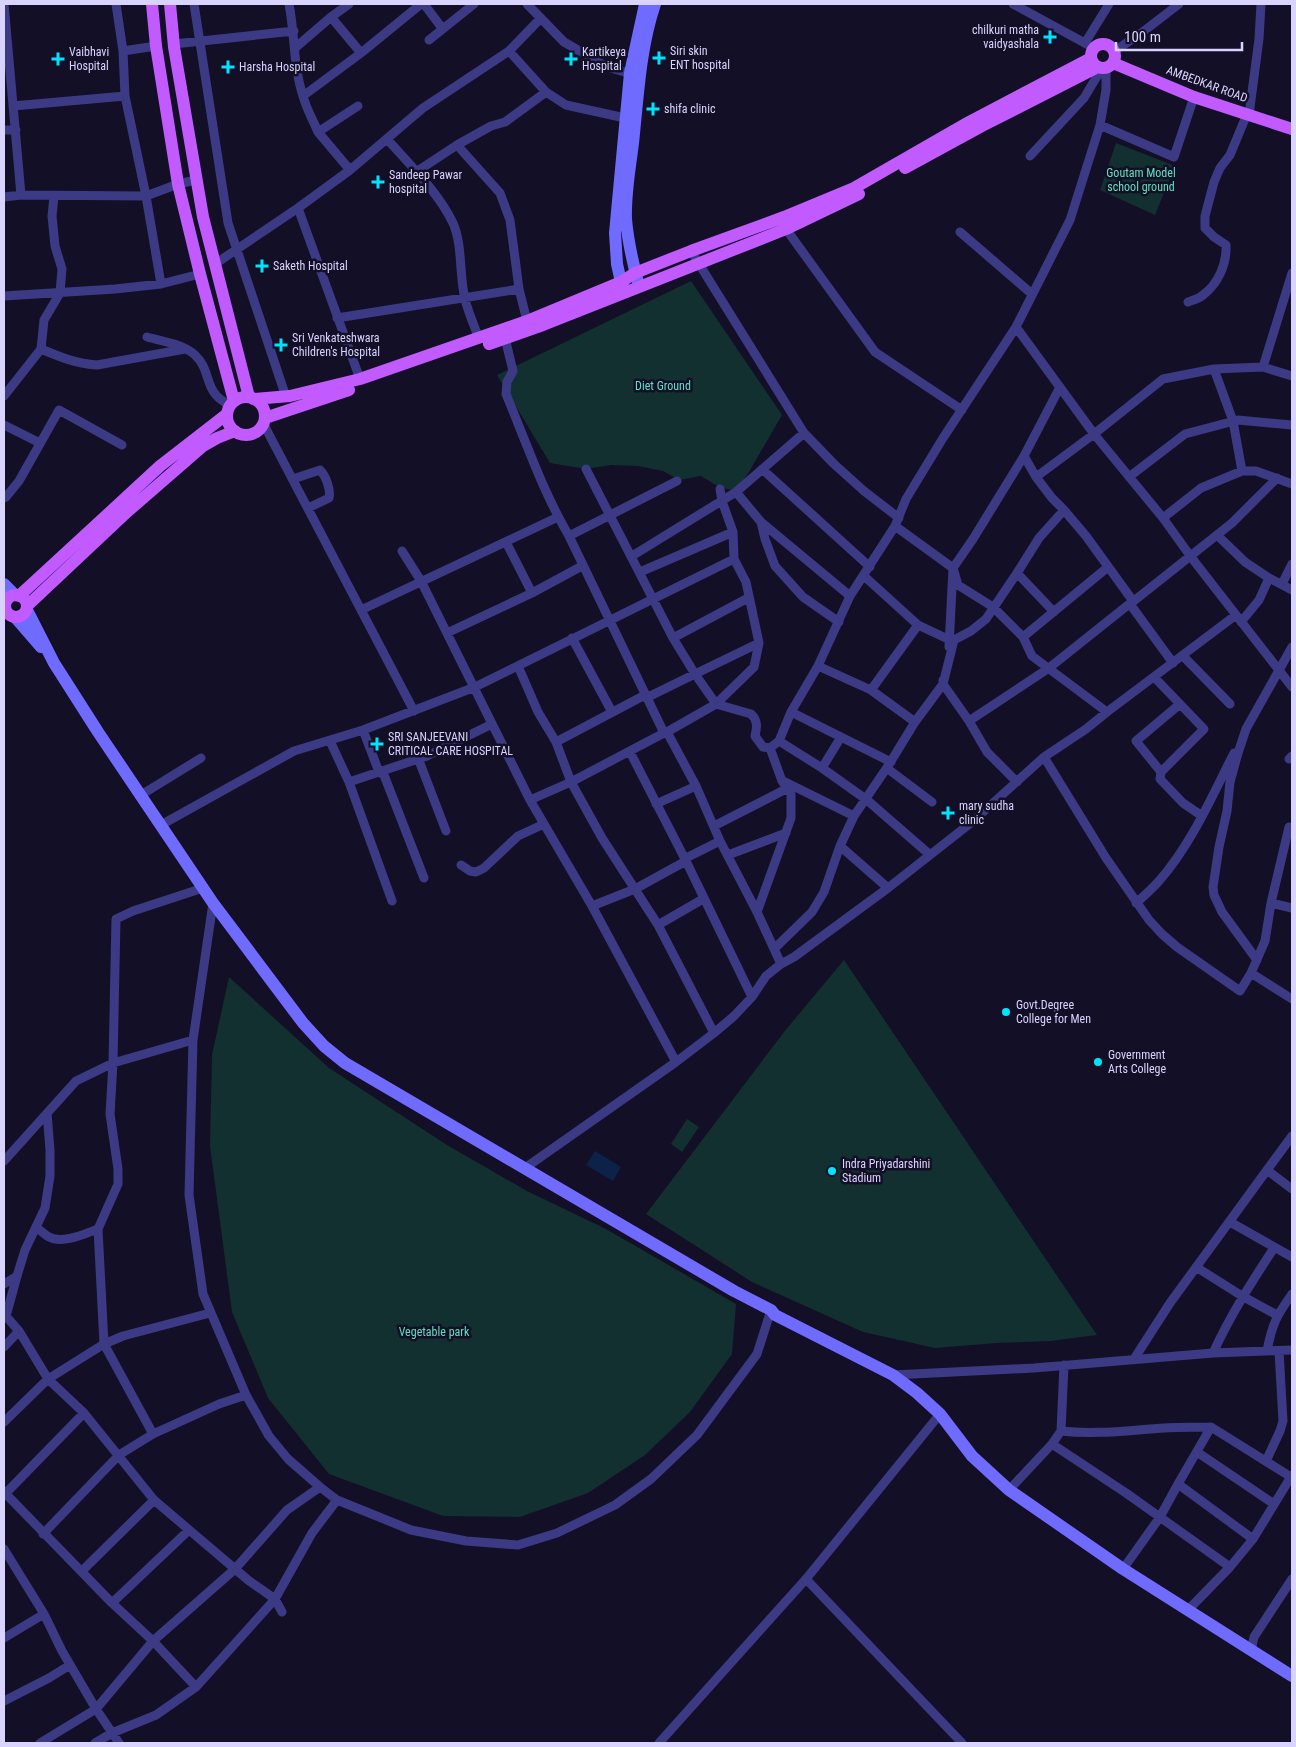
<svg xmlns="http://www.w3.org/2000/svg" width="1296" height="1747" font-family="'Roboto Condensed',sans-serif">
  <rect width="100%" height="100%" fill="#130f26"/>
  <path fill="#12302f" d="M1116 143 1175 166 1155 215 1100 190Z
    M691 281 782 415 749 472 736 491 719 487 701 476 679 480 663 471 638 466 611 465 586 469 550 463 497 375Z
    M844 960 1097 1335 1051 1341 997 1343 935 1348 863 1332 752 1282 646 1214 784 1032Z
    M229 977 329 1068 447 1145 527 1191 606 1229 736 1304 732 1354 690 1412 645 1455 588 1493 520 1517 443 1516 329 1474 268 1398 232 1312 210 1146 212 1055Z
    M687 1119 699 1127 682 1152 671 1144Z"/>
  <path fill="#0c2248" d="M595 1151 621 1167 613 1181 586 1165Z"/>
  <g fill="none" stroke-linecap="round" stroke-linejoin="round">
    <path stroke="#3d3a85" stroke-width="9" d="M4 4 21 195
      M116 4 123 51 125 96 146 196 161 284
      M194 4 228 223 286 397
      M289 4C295 34 293 66 303 96 306 108 313 120 318 132L358 106
      M424 4 442 28
      M527 4 564 42 607 67 635 75
      M1013 4 1094 48
      M331 17 361 53
      M429 40 474 4
      M1085 43 1109 4
      M174 44 294 31
      M295 48 331 17 349 4
      M123 51 156 46
      M1113 52 1140 34 1179 4
      M546 92 566 105 625 118
      M303 96 361 53 421 4
      M13 106 125 96
      M1249 115 1259 39 1261 4
      M1100 125 1174 157 1194 97
      M4 130H16
      M318 132 350 170
      M387 139C410 165 438 192 453 223 463 246 459 276 465 299 468 312 474 325 479 339
      M457 145 500 193 510 220 519 289 527 321
      M1030 156 1084 98 1102 68
      M416 172 457 145 491 126 505 122 546 92 509 51
      M4 197 21 195 146 196 178 184 196 180
      M298 208 360 379
      M786 229 875 352 962 410
      M960 232 1032 294
      M691 251 804 433 834 464 864 491 899 518
      M215 264 298 208 350 170 423 108 509 51 541 18
      M4 296 115 289 161 284 200 274
      M1188 302C1193 300 1199 299 1203 295 1218 284 1227 264 1226 245L1214 237 1205 228V216L1214 182 1220 168 1230 155 1247 114
      M337 318 519 289
      M1016 327 1094 434 1163 518 1191 557 1292 687
      M147 337C162 341 183 344 195 355 213 372 202 392 230 405
      M505 338 513 371 507 382 506 394C526 442 543 492 569 536L664 733 667 732
      M41 349C60 357 77 364 97 365L185 349
      M1263 367 1292 376
      M1214 369 1263 367 1292 273
      M1060 387 1024 456 1036 477 1052 498 1064 510 1086 536 1133 601 1130 604 1173 663
      M4 396 41 349 44 320 60 293 62 269 55 246 52 216 54 196
      M263 423 414 711
      M4 425 40 443
      M586 469 673 638 695 674 759 643
      M762 469 870 567
      M1242 471H1256L1292 484
      M1036 477 1094 434 1163 379 1214 369 1233 421 1242 471 1201 488 1163 518
      M1129 477 1185 434 1238 420 1292 425
      M293 479 320 470C326 476 331 490 329 498L308 508
      M736 492 761 522 850 596
      M4 498 6 497 19 481 59 410 122 445
      M761 522 765 539 775 566 803 597 839 622
      M895 526 953 568 958 585 993 607 1023 637 1032 656 1107 712
      M1217 535 1245 562 1269 578 1292 590
      M569 536 677 481
      M506 542 532 593
      M402 551 421 581 530 800 592 906 676 1062
      M632 556 736 492 804 433
      M640 572 733 532
      M1017 573 1054 612
      M864 576 918 625 950 640
      M1282 584 1292 564
      M653 599 734 559
      M1130 604 1232 523 1277 478
      M361 610 558 517
      M1241 622 1259 600 1269 578
      M447 633 532 593 582 566
      M1023 637 1108 567
      M572 638 612 712
      M673 638 748 598
      M949 647 953 568 973 539 1024 456
      M1183 656 1230 704
      M518 666 538 712 556 742 571 782 602 838 658 925 714 1033
      M818 666 871 690 915 722
      M1154 677 1204 729 1161 772
      M943 680V684L969 721 987 752 1017 782
      M871 690 918 625
      M646 698 695 674 716 704 754 667 759 643 746 582 734 559 733 532 722 501 720 489
      M1180 704 1136 741 1161 772 1160 779 1183 803 1202 816
      M791 712 891 762
      M969 721 1049 668 1133 601
      M363 730 379 772 384 775 424 878
      M330 741 349 782 392 901
      M779 741 822 768 867 800 929 854
      M556 742 645 695
      M630 752 686 861 752 997
      M1044 757 1106 858 1149 920 1162 934 1177 947 1240 991 1251 973 1265 941 1271 903 1289 827
      M418 758 446 831
      M1289 759 1292 756
      M888 766V769L932 802
      M822 768 841 737
      M783 781 854 816
      M349 782 427 756 492 724
      M141 795 201 758
      M530 800 571 782 664 733
      M656 804 696 786
      M161 825 294 751 363 730 475 687 653 599
      M714 826 788 788
      M840 846 888 888
      M728 855 786 833
      M461 865 470 871 476 872 484 868 518 836 544 824
      M213 903 193 1040 189 1195 203 1294 246 1395 269 1436 288 1459 320 1487 337 1500 411 1530 466 1541 518 1545 557 1533 615 1505 651 1479 697 1435 757 1354 771 1310
      M1136 903C1144 896 1152 889 1159 881 1191 845 1212 796 1234 753
      M1271 903 1292 908
      M592 906 635 889 686 861 688 857 720 841
      M757 912 791 818V794L782 781 770 748
      M658 925 703 899
      M774 949 812 912 824 892 840 846 854 816 888 766 915 722 943 684 954 640 971 631 986 619 1017 573 1039 538 1064 510
      M1257 960 1222 912 1214 895 1213 887 1219 847 1227 811 1230 782 1238 753 1246 729 1292 647
      M781 964 757 912 720 841 696 786 667 732 716 704 751 714C758 720 757 728 755 736L763 747 770 748 779 741 791 712 818 666 850 596 895 526 906 499 943 438 1016 327 1070 220 1100 125 1106 90V68
      M1251 973 1292 999
      M1292 1136 1267 1170 1292 1189
      M4 1161 76 1081 113 1063 193 1040
      M525 1168 676 1062 714 1033 734 1016 752 997 766 976 781 964 794 957 888 888 972 822 1044 757 1086 729 1107 712 1236 615
      M1230 1222 1292 1257
      M36 1227C40 1230 45 1235 49 1237 63 1244 84 1234 98 1229
      M1196 1267 1242 1296 1277 1315
      M4 1284 17 1276 25 1250 45 1208 50 1176V1150L47 1113
      M4 1314 19 1331 48 1379 84 1413 154 1500 248 1580 275 1599 282 1612
      M6 1316 17 1276
      M4 1347 19 1331
      M1267 1351C1272 1324 1277 1315 1292 1294
      M1213 1353C1231 1314 1251 1283 1274 1248
      M1134 1359 1170 1303 1267 1170
      M893 1375 1034 1368 1213 1353 1292 1350
      M4 1422 48 1379 104 1344 123 1336 210 1313
      M1211 1427 1291 1477
      M1061 1431C1096 1435 1130 1430 1165 1428 1180 1427 1195 1427 1211 1427L1178 1484 1160 1517 1123 1569
      M153 1434 104 1344 98 1229 118 1184V1169L110 1114 113 1063 116 919 133 911 203 888
      M1052 1444 1126 1493 1230 1567 1187 1611
      M1197 1452 1274 1504
      M1266 1461 1280 1431 1283 1421 1279 1351
      M1178 1484 1253 1539
      M1009 1490 1052 1444 1061 1431 1064 1365
      M4 1492 112 1603 153 1641 196 1687
      M5 1494 84 1413
      M43 1534 119 1455 153 1434 219 1404 246 1395
      M4 1549 44 1614 62 1651 96 1709 119 1743
      M1230 1567 1253 1539 1292 1475
      M82 1571 154 1500
      M806 1579 962 1743
      M112 1603 189 1530
      M4 1638 44 1614
      M1251 1651 1254 1637 1292 1579
      M4 1701 49 1678 70 1665
      M40 1743 96 1709 153 1641 235 1569 287 1510 320 1487
      M95 1743 112 1733 156 1715 196 1687 275 1599 312 1533 337 1500
      M659 1743 806 1579 940 1414"/>
    <path stroke="#6f6bff" stroke-width="12" d="M639 286C633 264 628 242 626 219 625 194 630 168 633 143 638 97 640 48 655 4
      M626 292 621 282 617 264 615 233 630 73 645 4
      M4 584 15 595
      M27 610 54 663 98 732 213 903 303 1023 324 1046 345 1063 734 1291 771 1310 775 1315 893 1375 917 1393 940 1414 972 1456 1009 1490 1123 1569 1292 1676
      M15 617 41 647"/>
    <path stroke="#c25bff" stroke-width="12" d="M152 4 156 46 178 184 200 274 234 401
      M170 4 174 47 203 217 249 397
      M1091 56a12 12 0 1 1 24 0a12 12 0 1 1-24 0Z
      M1113 63 1194 97 1292 129
      M905 168 982 126 1098 67
      M489 344 543 325 786 229 859 194
      M227 416a19 19 0 1 1 38 0a19 19 0 1 1-38 0Z
      M253 399 290 396 360 379 527 321 621 282 635 273 691 251 784 217 854 188 969 122 1091 58
      M265 418 349 390
      M5 606a11 11 0 1 1 22 0a11 11 0 1 1-22 0Z
      M19 596 160 466 227 414
      M27 606 127 512 203 446 217 438 235 431"/>
  </g>
  <g fill="#00e5ff" stroke="#130f26" stroke-width="2">
    <path d="M1047.5 29.5h5v5h5v5h-5v5h-5v-5h-5v-5h5z"/>
    <path d="M656.5 50.5h5v5h5v5h-5v5h-5v-5h-5v-5h5z"/>
    <path d="M55.5 51.5h5v5h5v5h-5v5h-5v-5h-5v-5h5z"/>
    <path d="M568.5 51.5h5v5h5v5h-5v5h-5v-5h-5v-5h5z"/>
    <path d="M225.5 59.5h5v5h5v5h-5v5h-5v-5h-5v-5h5z"/>
    <path d="M650.5 101.5h5v5h5v5h-5v5h-5v-5h-5v-5h5z"/>
    <path d="M375.5 174.5h5v5h5v5h-5v5h-5v-5h-5v-5h5z"/>
    <path d="M259.5 258.5h5v5h5v5h-5v5h-5v-5h-5v-5h5z"/>
    <path d="M278.5 337.5h5v5h5v5h-5v5h-5v-5h-5v-5h5z"/>
    <path d="M374.5 736.5h5v5h5v5h-5v5h-5v-5h-5v-5h5z"/>
    <path d="M945.5 805.5h5v5h5v5h-5v5h-5v-5h-5v-5h5z"/>
    <circle cx="1006" cy="1012" r="5"/>
    <circle cx="1098" cy="1062" r="5"/>
    <circle cx="832" cy="1171" r="5"/>
  </g>
  <g text-anchor="middle" stroke-width="5" stroke-linejoin="round" paint-order="stroke">
    <g font-size="12" fill="#d9d4ff" stroke="#130f26" text-anchor="start">
      <text x="1039" y="34" text-anchor="end">chilkuri matha<tspan x="1039" dy="14">vaidyashala</tspan></text>
      <text x="670" y="55">Siri skin<tspan x="670" dy="14">ENT hospital</tspan></text>
      <text x="69" y="56">Vaibhavi<tspan x="69" dy="14">Hospital</tspan></text>
      <text x="582" y="56">Kartikeya<tspan x="582" dy="14">Hospital</tspan></text>
      <text x="239" y="71">Harsha Hospital</text>
      <text x="664" y="113">shifa clinic</text>
      <text x="389" y="179">Sandeep Pawar<tspan x="389" dy="14">hospital</tspan></text>
      <text x="273" y="270">Saketh Hospital</text>
      <text x="292" y="342">Sri Venkateshwara<tspan x="292" dy="14">Children's Hospital</tspan></text>
      <text x="388" y="741">SRI SANJEEVANI<tspan x="388" dy="14">CRITICAL CARE HOSPITAL</tspan></text>
      <text x="959" y="810">mary sudha<tspan x="959" dy="14">clinic</tspan></text>
      <text x="1016" y="1009">Govt.Degree<tspan x="1016" dy="14">College for Men</tspan></text>
      <text x="1108" y="1059">Government<tspan x="1108" dy="14">Arts College</tspan></text>
      <text x="842" y="1168">Indra Priyadarshini<tspan x="842" dy="14">Stadium</tspan></text>
    </g>
    <g font-size="12" fill="#d9d4ff" stroke="#130f26">
      <text transform="translate(1207 84) rotate(20)" y="4">AMBEDKAR ROAD</text>
    </g>
    <g font-size="12" fill="#5fe0c0" stroke="#130f26">
      <text x="1141" y="177">Goutam Model<tspan x="1141" dy="14">school ground</tspan></text>
      <text x="663" y="390">Diet Ground</text>
      <text x="434" y="1336">Vegetable park</text>
    </g>
  </g>
  <rect width="1296" height="1747" fill="none" stroke="#d9d4ff" stroke-width="10"/>
  <path d="M1116 42v8h126v-8" fill="none" stroke="#d9d4ff" stroke-width="2.5"/>
  <text x="1124" y="42" font-size="15" fill="#d9d4ff" stroke="#130f26" stroke-width="4" paint-order="stroke">100 m</text>
</svg>
